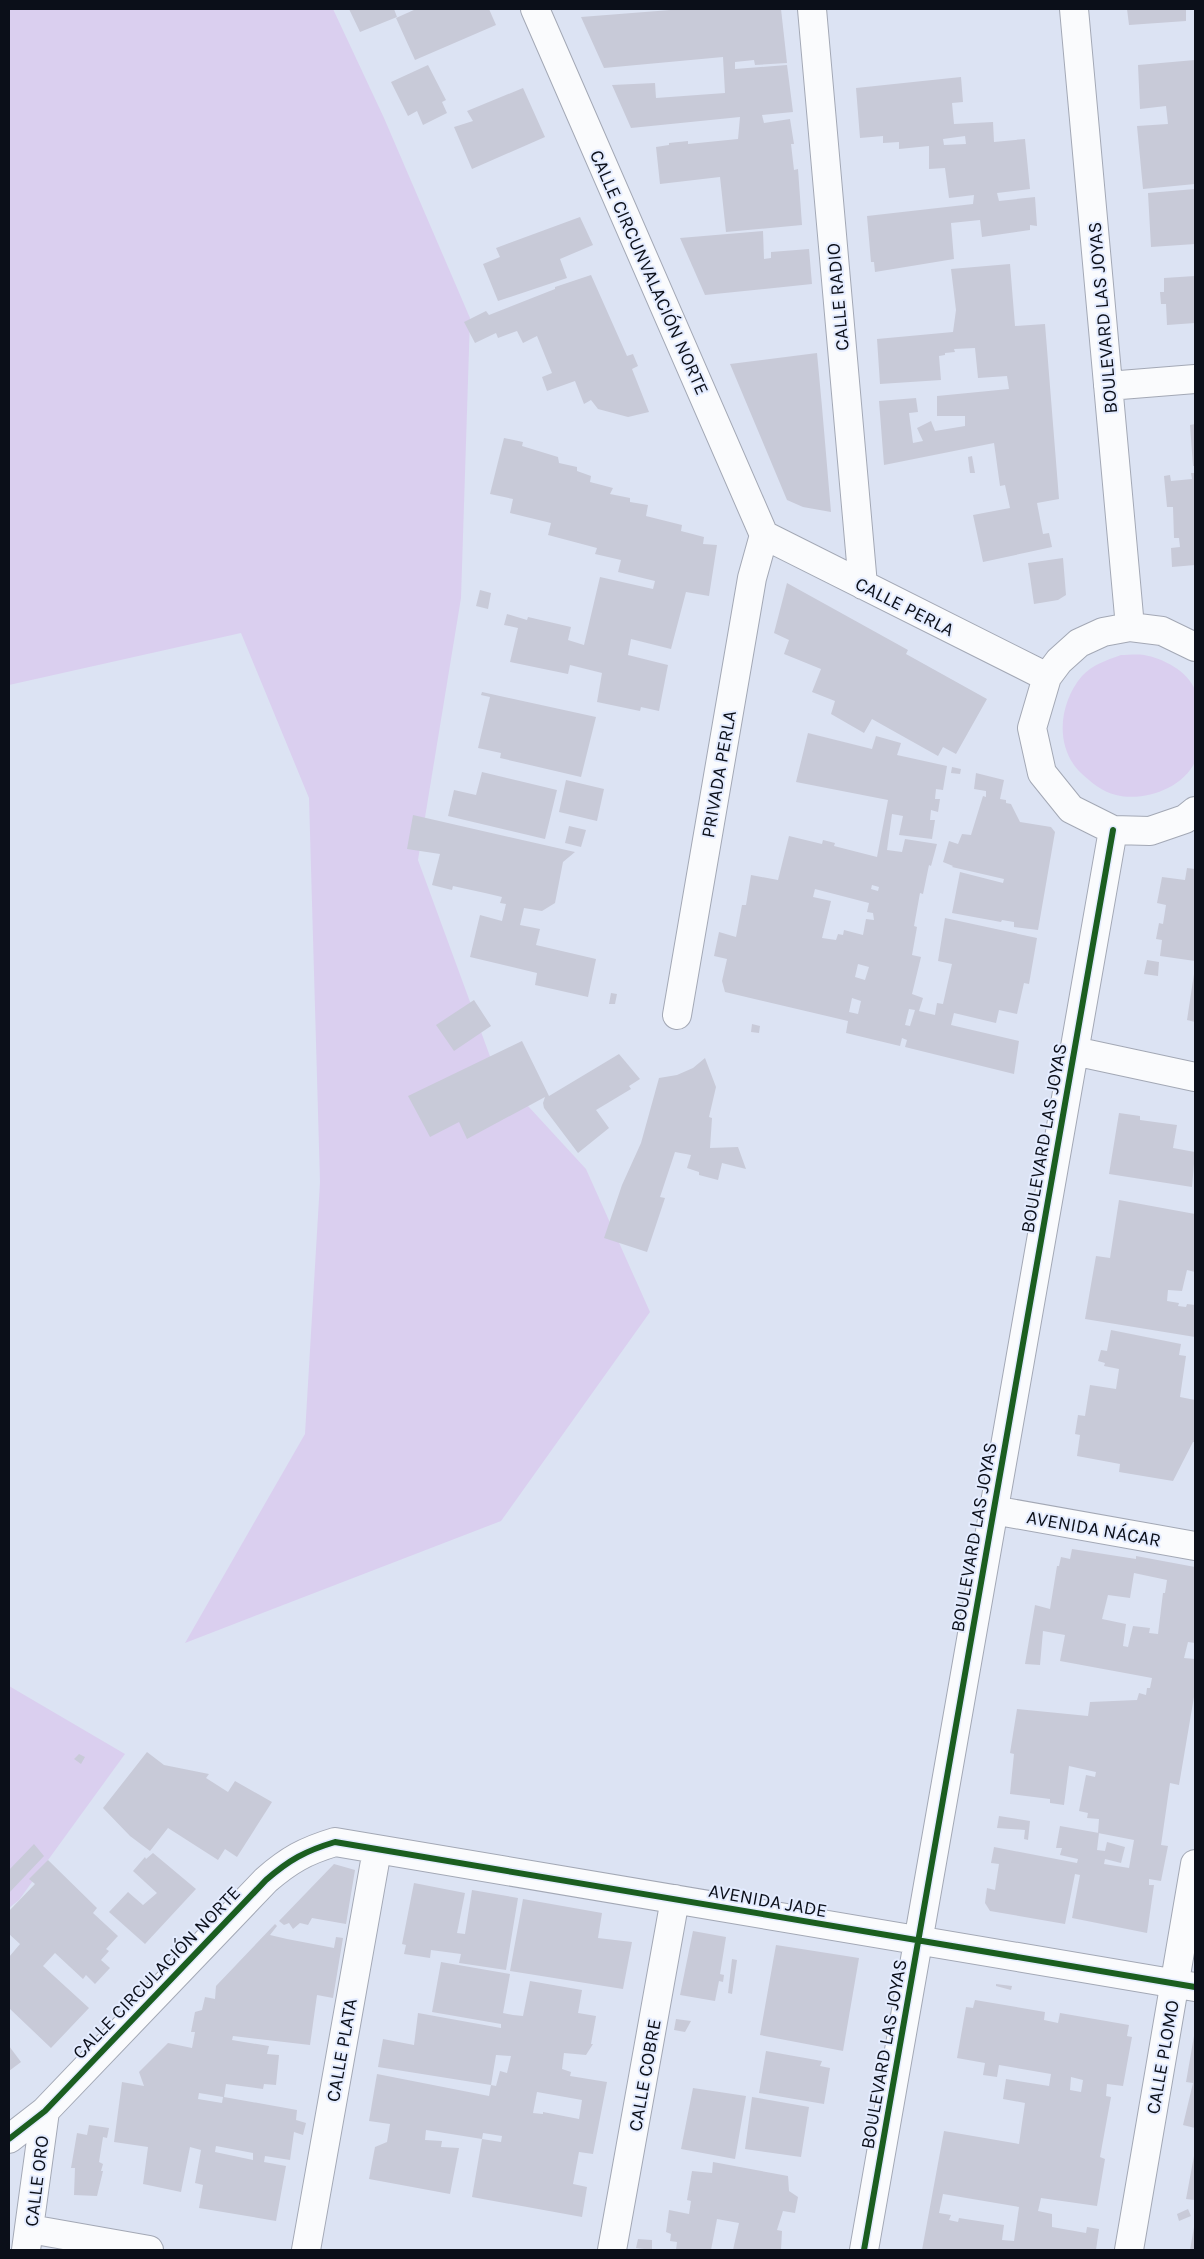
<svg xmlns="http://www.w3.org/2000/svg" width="1204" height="2259" font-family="Karla,sans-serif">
  <rect width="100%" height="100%" fill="#dce3f3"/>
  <path fill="#dacfef" d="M9 9H333L384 118 470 318 461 598 418 860 495 1070 586 1169 650 1312 501 1521 185 1643 305 1434 320 1182 309 798 241 633 9 685Z
    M1121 655C1128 655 1136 654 1144 655 1162 658 1188 671 1195 690 1198 698 1195 719 1195 728 1195 737 1198 754 1195 762 1182 789 1143 802 1116 795 1102 792 1091 782 1081 773 1054 747 1059 703 1082 676 1092 665 1107 660 1121 655Z
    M9 1686 125 1754 19 1900 9 1908Z"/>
  <path fill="#c8cad8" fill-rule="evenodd" d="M349 9H394L397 17 360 32Z
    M416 9H489L496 25 415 60 396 18Z
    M683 9H781L787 63 755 65 754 60 735 62V69L787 65 793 112 762 115 764 123 790 119 794 144H791L794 170 798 169 802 225 726 232 720 177 660 184 656 147 669 145V143L688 141V144L738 139 740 117 631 128 612 85 655 83 656 98 725 93 723 57 604 68 581 17Z
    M1127 9H1186V21L1129 25Z
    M1195 60V184L1143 189 1137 126 1168 124 1166 106 1140 109 1138 65Z
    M428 65 446 100 442 102 447 113 423 125 417 111 408 116 391 82Z
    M961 77 963 102 952 103 954 124 993 122 994 142 1025 139 1030 189 997 193 999 201 1035 197 1037 226 1030 225V230L982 237 980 220 951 223 954 259 875 272 874 262H871L867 216 973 204 974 195 949 198 945 168 929 169V146L899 149V142L883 143V136L860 138 856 88ZM965 136 966 144 944 145 943 139Z
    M523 88 545 137 472 169 454 127 473 121 467 111Z
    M1195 189V244L1151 247 1148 193Z
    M580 217 593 245 560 259 567 278 498 301 483 264 500 257 496 248Z
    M763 231 764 259 771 258V252L809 249 812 284 705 295 680 238Z
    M1010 264 1015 326 1045 324 1059 499 1037 503 1043 534 1049 533 1052 547 983 562 973 515 1010 508 1005 485 1000 486 994 443 884 465 879 401 916 398 918 412 909 413 913 443 923 441 917 428 931 421 935 431 965 426V416H937V396L1009 389 1007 376 978 378 975 348 954 349 955 352 945 353V355L939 356 941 380 880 384 877 339 953 332 956 310 951 269Z
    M591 275 627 356 633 354 638 366 632 369 649 412 628 417 598 409 591 400 584 404 575 381 547 391 542 377 552 373 537 336 523 343 517 331 498 338 496 333 475 343 464 322 486 311 489 315 555 289V287Z
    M1195 276V323L1167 325 1166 304H1161L1160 292H1164V278Z
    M817 353 822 407 831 512 803 507 787 500 730 364Z
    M1195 424V466H1193L1190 425Z
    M504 438 523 442 522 446 558 457 559 463 577 467V471L591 476 590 482 613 488 610 494 630 498V502L648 505 646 516 682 525 681 531 704 537 703 544 717 545 709 596 686 592 671 649 631 639 628 655 668 665 659 711 641 707 640 711 597 702 602 673 570 665 568 674 510 662 518 628 504 625 507 614 527 620 528 617 571 627 568 640 584 645 600 577 653 589 655 581 618 572 621 560 595 554 597 548 548 535 551 523 510 513 513 499 490 494Z
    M972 456 975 473H970L968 457Z
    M1191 473H1195V565L1172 567 1171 548 1180 547 1179 538H1174L1173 507H1167L1164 476 1170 475 1171 481 1192 479Z
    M1063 558 1066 595 1058 600 1034 604 1028 563Z
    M787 583 908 650 906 654 987 699 956 754 943 747 938 756 872 719 864 733 831 714 835 701 812 692 821 669 784 654 789 640 774 633Z
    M480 590 491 593 488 609 476 606Z
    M482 692 596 717 581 777 500 758 501 753 478 748 490 697 481 695Z
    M808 733 872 749 876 736 901 743 897 755 947 766 943 790 936 789 935 799H940L938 812 931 810 930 820H935L932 839 899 835 903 816 892 814 887 850 902 852 905 839 937 844 931 866 929 865 923 894 920 893 914 926 917 927 912 955 921 957 912 994 923 998 919 1011 935 1015 937 1003 943 1004 952 964 938 961 945 918 1037 938 1029 984 1024 983 1017 1014 999 1010 996 1023 954 1013 951 1025 1019 1041 1014 1074 905 1047 907 1040 902 1038 900 1046 846 1033 848 1021 725 992 722 981 727 959 714 956 719 932 736 937 742 905H746L751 875 778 880 789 836 822 844 823 840 835 843 834 846 877 857 888 800 796 782ZM872 885 879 887 878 891 871 889ZM815 889 869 903 867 912 873 913 874 920 866 919 863 935 844 930 843 935 838 934 836 940 822 938 831 901 813 897ZM858 964 869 967 865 980 855 977ZM852 998 861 1001 858 1014 849 1012ZM909 1009 915 1010 910 1026 905 1025Z
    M952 767 961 769 960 774 951 773Z
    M482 772 557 790 545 839 448 816 454 790 476 795Z
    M976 773 1004 780 1000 799 1006 800V803L1011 804 1020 822 1051 827 1055 832 1038 930 1014 927V922L1002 920 1001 922 952 913 960 872 1003 883 1004 879 952 867 953 866 943 862 949 841 958 844 962 834 971 835 983 796 986 797V791L974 789Z
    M566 780 604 789 597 821 559 812Z
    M413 815 575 852 563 862 555 903 542 911 524 908 520 925 540 929 536 945 596 959 588 997 535 985 537 973 470 957 480 915 502 921 506 904 500 903 502 897 485 893 453 886 452 890 432 885 440 854 407 849Z
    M569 826 586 830 581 847 565 843Z
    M1187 868 1195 869V961L1160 956 1162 940 1156 939 1159 923 1163 924 1166 905 1157 903 1162 877 1185 880Z
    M1147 960 1159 962 1158 976 1144 974Z
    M1194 974H1195V1022L1187 1020Z
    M611 993 617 994 615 1004H609Z
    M474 1000 491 1026 454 1051 436 1025Z
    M752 1024 760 1026 759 1033 751 1032Z
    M522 1041 549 1096 619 1054 640 1079 629 1086 631 1089 596 1110 609 1128 578 1153 544 1108 543 1103 545 1097 467 1139 459 1122 430 1137 408 1096Z
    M705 1058 716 1087 709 1117 712 1118 710 1148 738 1147 746 1169 722 1163 718 1180 699 1175V1172L687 1168 691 1155 675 1152 660 1197 665 1198 647 1252 604 1238 622 1185 641 1143 659 1078 677 1075 693 1068Z
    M1119 1113 1140 1116V1120L1177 1125 1173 1148 1195 1152 1192 1187 1109 1174Z
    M1119 1200 1195 1214V1272L1187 1270 1182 1291 1168 1290 1167 1301 1179 1303 1178 1306 1186 1307 1187 1304 1195 1305V1337L1085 1319 1096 1256 1110 1258Z
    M1111 1330 1181 1344 1179 1355 1186 1356 1180 1397 1195 1400V1442H1193L1173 1481 1119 1472 1120 1464 1077 1456 1080 1435 1075 1434 1078 1415 1085 1416 1090 1385 1116 1389 1119 1369 1104 1366 1105 1363 1098 1361 1101 1350 1107 1351Z
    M1072 1549 1136 1559V1556L1195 1567V1643L1188 1642 1184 1658 1195 1659V1691L1179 1785 1170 1783 1161 1845 1168 1846 1161 1881 1149 1879V1885H1154L1147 1933 1072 1918 1080 1875 1075 1874 1065 1924 990 1911 985 1903 987 1888 995 1890 999 1864 991 1863 994 1847 1077 1863 1078 1859 1060 1855 1062 1848H1056L1060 1826 1099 1833 1097 1850 1105 1851 1107 1842 1125 1847 1121 1863 1105 1859 1104 1864 1129 1868 1134 1840 1098 1833 1099 1819 1087 1818 1088 1813 1079 1811 1086 1775 1095 1777 1096 1772 1069 1766 1064 1805 1050 1803V1799L1010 1794 1014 1754 1010 1753 1017 1709 1088 1716 1090 1702 1137 1700 1139 1693 1146 1695 1147 1688H1150L1152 1678 1060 1661 1065 1635 1043 1631 1040 1665 1025 1664 1035 1605 1050 1609 1057 1566H1059L1061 1557 1070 1559ZM1134 1573 1167 1580 1165 1593H1163L1158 1634 1149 1633 1150 1628 1133 1626 1128 1647 1123 1646 1126 1624 1102 1619 1108 1595 1130 1598Z
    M147 1752 164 1765 209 1774 206 1778 228 1792 235 1781 272 1802 237 1857 225 1849 218 1860 168 1828 150 1851 130 1836 103 1808Z
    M79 1754 85 1757 81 1764 74 1759Z
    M999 1816 1030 1821 1028 1840 1024 1839 1025 1830 997 1828Z
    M34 1844 44 1856 9 1893V1870Z
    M153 1853 196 1889 145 1944 109 1912 128 1892 143 1905 157 1893 133 1871 145 1857 146 1859Z
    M48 1860 97 1908 93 1913 118 1936 106 1949 109 1951 101 1960 110 1968 95 1984 86 1975 83 1979 55 1953 43 1966 89 2008 51 2048 9 2008V1957L20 1944 9 1934V1911L35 1884 29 1879Z
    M334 1864 355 1870 346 1924 312 1918 308 1925 300 1923 293 1929 289 1923 284 1925 279 1921Z
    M414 1883 465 1893 457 1933 465 1934 472 1890 518 1898 506 1970 459 1963 461 1954 431 1950 430 1958 404 1954 406 1945 402 1944Z
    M523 1899 602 1913 598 1938 632 1942 623 1989 510 1971Z
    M275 1924 277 1926 270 1935 287 1939 334 1948 336 1937 343 1938 333 1998 317 1995 310 2045 233 2036 232 2040 269 2046 267 2054 279 2055 276 2085 264 2084 263 2089 226 2084 224 2097 297 2110 296 2120 306 2123 303 2135 294 2132 290 2160 265 2156 264 2162 286 2166 276 2221 199 2208 203 2185 195 2183 201 2150 190 2147 181 2192 143 2184 148 2147 114 2142 122 2082 144 2086 139 2072 168 2043 192 2048 195 2032H191L195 2012 202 2010 205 1997 215 1999 216 1986ZM199 2093 223 2097 222 2103 198 2099ZM216 2146 253 2153V2160L215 2152Z
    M693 1931 726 1937 720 1974 724 1975 723 1982 719 1981 715 2001 680 1995Z
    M776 1945 859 1958 843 2051 760 2035Z
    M732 1959 737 1960 732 1994 728 1993Z
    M441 1962 510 1974 503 2013 513 2015 523 2016 530 1981 582 1990 578 2013 596 2016 591 2044H593L586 2055 564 2053 562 2069 571 2072 570 2076 607 2082 593 2154 579 2152 573 2184 587 2187 582 2217 472 2197 482 2139 501 2142 502 2136 483 2133 482 2139 426 2130 425 2140 442 2141 441 2147 459 2148 450 2194 369 2179 375 2147 387 2142 390 2124 369 2121 377 2074 489 2096 491 2085 496 2086 500 2071 507 2073 511 2056 496 2055 491 2085 378 2067 383 2039 414 2045 418 2013 501 2028V2024L432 2012ZM537 2092 582 2100 579 2119 543 2112V2114L533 2113Z
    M996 1984 1012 1986 1011 1990 996 1986Z
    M975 2000 1045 2012 1044 2020 1058 2023 1060 2013 1129 2025 1127 2036 1132 2037 1123 2086 1107 2084 1106 2096 1111 2097 1100 2157 1105 2159 1097 2206 1041 2198 1038 2211 1052 2214V2227L1086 2233 1087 2227 1099 2229 1096 2250H922L944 2131 1019 2144 1025 2103 1003 2099 1006 2079 1049 2086 1051 2074 999 2065 997 2077 983 2075 985 2063 957 2058 966 2007 973 2008ZM1071 2077 1083 2080 1081 2092 1070 2090ZM943 2194 1019 2207 1014 2241 1002 2240 1004 2225 959 2218 958 2222 949 2220 951 2215 939 2213Z
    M676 2019 691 2021 685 2032 674 2030Z
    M1194 2036H1195V2128L1183 2125 1193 2083 1186 2082Z
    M9 2046 21 2062 9 2071Z
    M766 2051 822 2061 820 2066 830 2068 824 2104 759 2093Z
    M693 2088 746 2096 735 2159 681 2149Z
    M752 2097 809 2107 801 2157 745 2149Z
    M89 2125 109 2128 107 2138 103 2137 99 2162 103 2164 101 2171H103L97 2196 74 2195 75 2168H71L77 2133 87 2135Z
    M1194 2156H1195V2200L1186 2199Z
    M713 2162 788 2176 789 2191 798 2197 795 2213 783 2211 777 2230 782 2231 781 2250H733L739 2223 717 2219 711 2250H676L677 2242 670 2241 671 2234 666 2232 669 2210 689 2214 691 2201 687 2200 692 2171 712 2173Z
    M1188 2209 1191 2216 1179 2221 1177 2214Z
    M1194 2227 1195 2250H1190Z
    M638 2239 652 2240V2250L636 2248Z"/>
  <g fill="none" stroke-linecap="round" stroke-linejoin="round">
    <defs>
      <path id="minor" d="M535 9 764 535
        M812 9 863 585
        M1074 9 1130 627
        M1108 386 1195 379
        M764 535 1047 677
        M1195 647 1162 631 1130 627 1103 632 1079 643 1059 661 1047 677 1032 728 1042 773 1071 809 1113 830 1150 831 1185 819 1195 811
        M677 1015 752 578 764 535
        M1074 1051 1195 1077
        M993 1510 1195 1546
        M9 2139 45 2111 266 1880C289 1860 305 1851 335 1842L1195 1987
        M30 2229 149 2250
        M26 2250 45 2111
        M306 2250 377 1850
        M612 2250 675 1899
        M864 2250 1113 830
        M1129 2250 1195 1864"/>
    </defs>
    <use href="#minor" stroke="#a3a8b5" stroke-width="30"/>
    <use href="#minor" stroke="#fafbfd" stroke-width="28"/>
    <defs>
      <path id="cycleway" d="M9 2139 45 2111 266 1880C289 1860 305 1851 335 1842L1195 1987
        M864 2250 1113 830"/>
    </defs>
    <use href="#cycleway" stroke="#e4ecff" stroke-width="9"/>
    <use href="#cycleway" stroke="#1b5e20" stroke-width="6"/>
  </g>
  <g text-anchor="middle" stroke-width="4" stroke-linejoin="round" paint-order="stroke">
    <g font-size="19" fill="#0b0f19" stroke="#e4ecff">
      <text transform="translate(650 272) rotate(66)" y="7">CALLE CIRCUNVALACIÓN NORTE</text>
      <text transform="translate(837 297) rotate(-95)" y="7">CALLE RADIO</text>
      <text transform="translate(1102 318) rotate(-95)" y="7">BOULEVARD LAS JOYAS</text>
      <text transform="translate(905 606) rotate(27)" y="7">CALLE PERLA</text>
      <text transform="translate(718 774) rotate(-80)" y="7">PRIVADA PERLA</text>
      <text transform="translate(1043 1138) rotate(-80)" y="7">BOULEVARD LAS JOYAS</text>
      <text transform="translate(1094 1528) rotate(10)" y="7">AVENIDA NÁCAR</text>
      <text transform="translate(973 1537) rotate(-80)" y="7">BOULEVARD LAS JOYAS</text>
      <text transform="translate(768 1900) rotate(10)" y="7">AVENIDA JADE</text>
      <text transform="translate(156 1972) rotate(-46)" y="7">CALLE CIRCULACIÓN NORTE</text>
      <text transform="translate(341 2050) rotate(-80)" y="7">CALLE PLATA</text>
      <text transform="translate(883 2054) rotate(-80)" y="7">BOULEVARD LAS JOYAS</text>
      <text transform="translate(1162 2057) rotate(-80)" y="7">CALLE PLOMO</text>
      <text transform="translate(644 2075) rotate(-80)" y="7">CALLE COBRE</text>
      <text transform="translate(36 2181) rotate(-83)" y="7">CALLE ORO</text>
    </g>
  </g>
  <rect width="1204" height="2259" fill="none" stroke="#0b0f19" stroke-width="20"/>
</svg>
